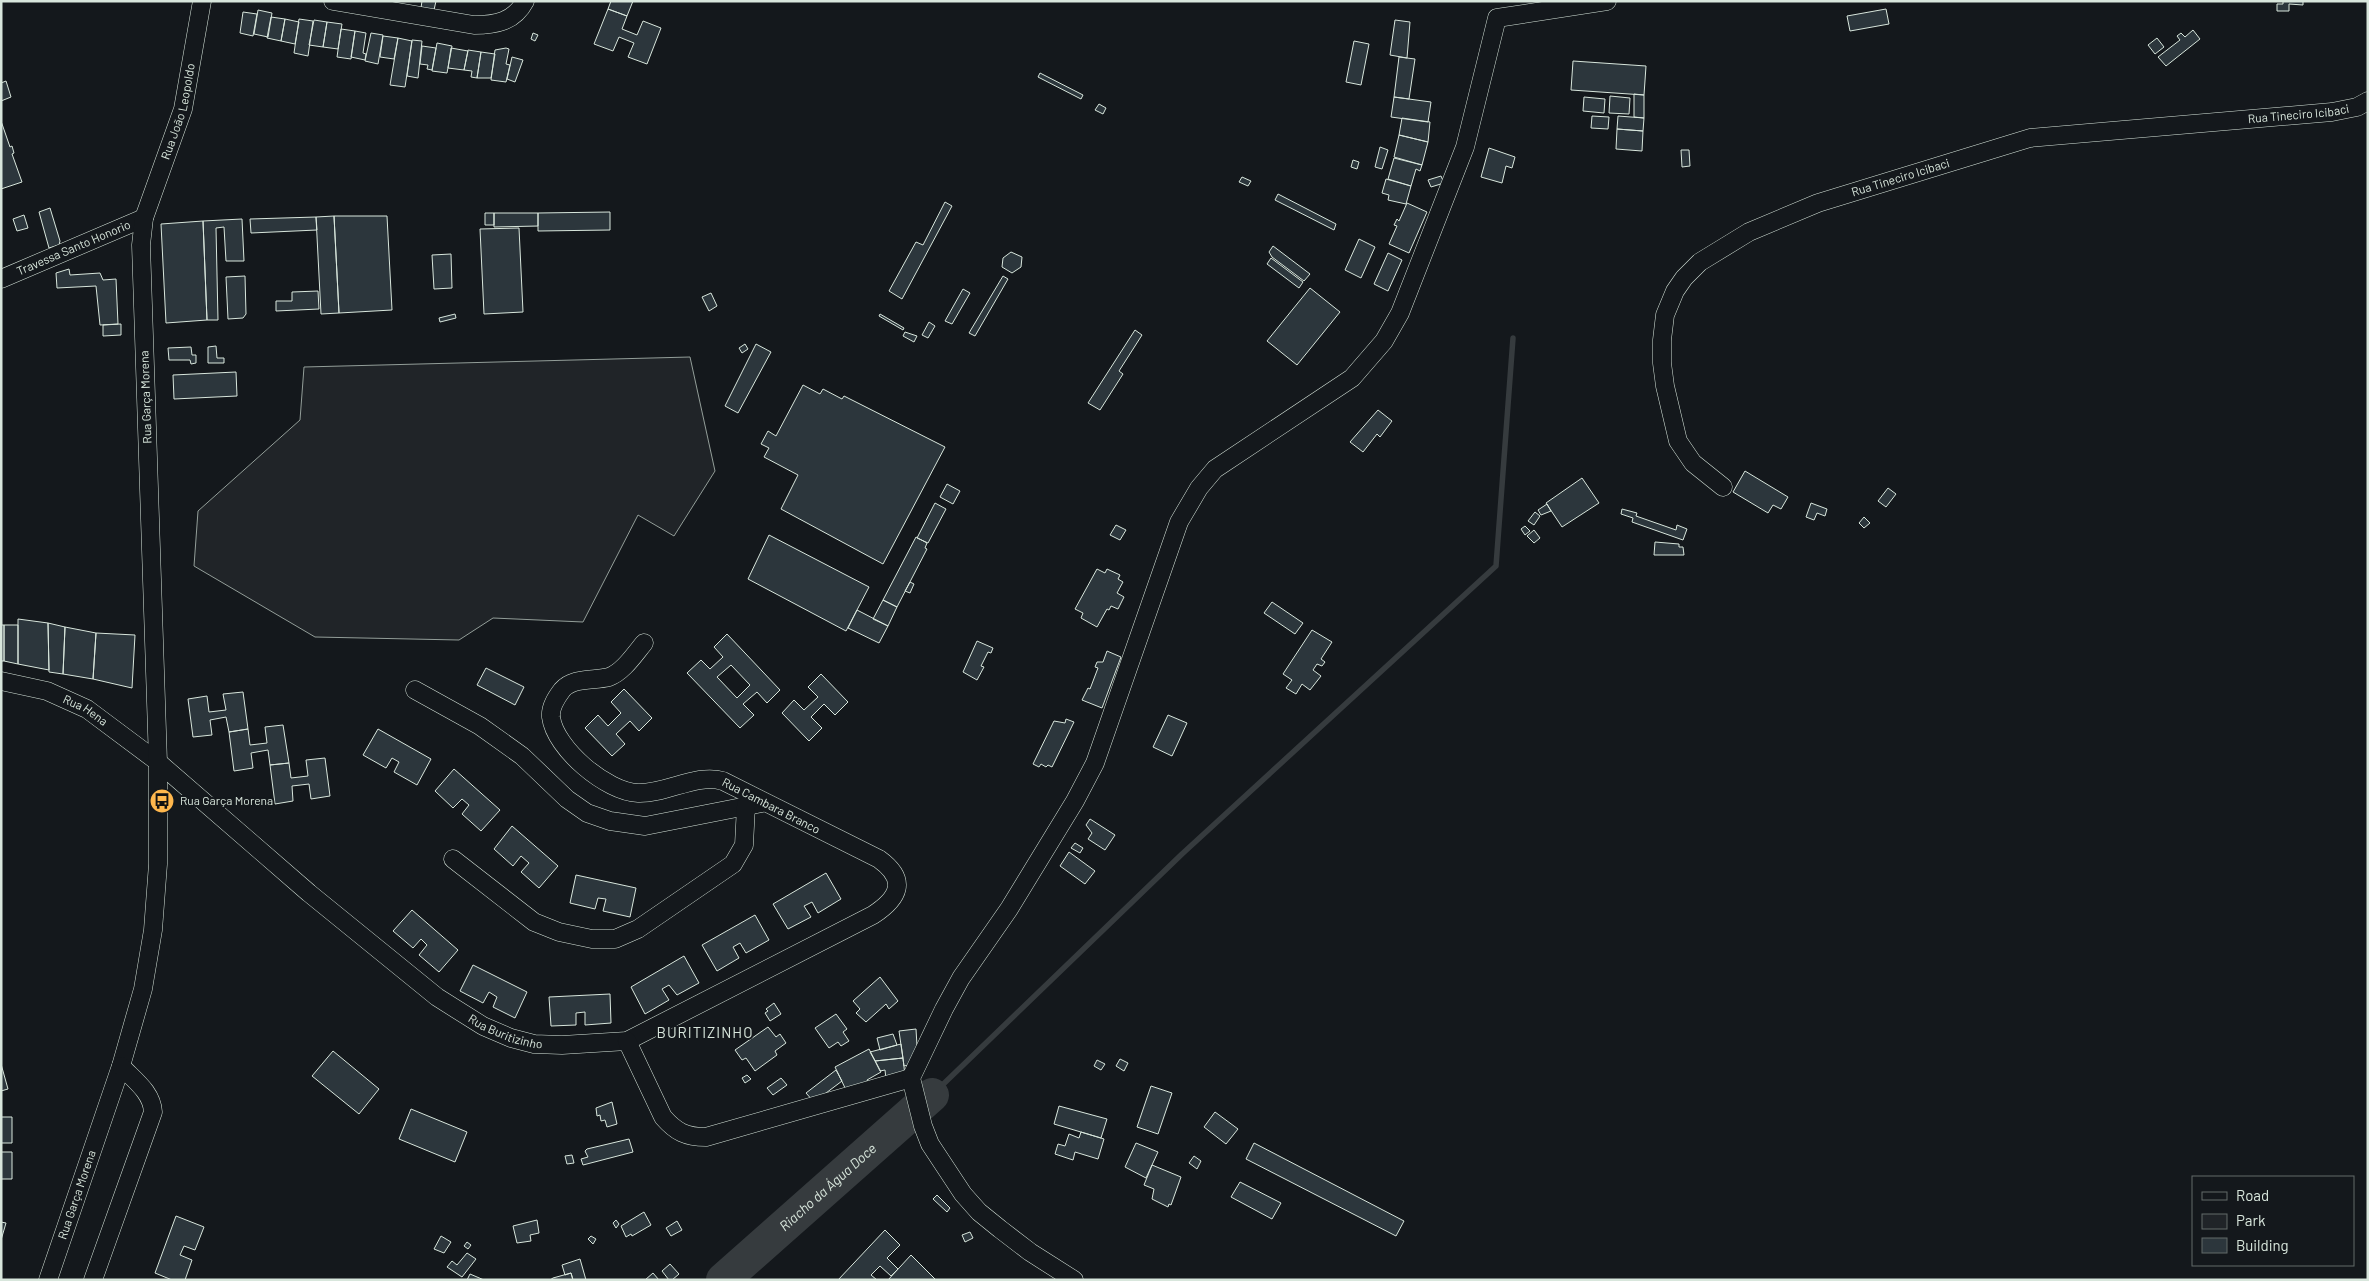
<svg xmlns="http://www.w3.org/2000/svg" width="2369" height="1281" font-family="Barlow,sans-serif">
  <rect width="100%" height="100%" fill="#14181c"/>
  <path fill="#202428" stroke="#939e99" d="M690 357 715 471 674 536 638 515 583 622 493 618 459 640 315 637 194 566 198 511 300 420 304 367Z"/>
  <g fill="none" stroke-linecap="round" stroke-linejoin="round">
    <path stroke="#363b3e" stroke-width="5.5" d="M932 1095 1182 854 1496 566 1513 338"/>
    <path stroke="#363b3e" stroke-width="34" id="s1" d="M723 1280 932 1095"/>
  </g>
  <path fill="#2c363c" stroke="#d8e6dc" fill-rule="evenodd" d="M422 1H436L434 10 421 8Z
    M611 1H633L627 16 608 9Z
    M2283 1H2303V5L2289 4V11H2277V4H2283Z
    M608 9 627 16 622 29 637 35 643 21 661 28 647 64 628 57 634 43 619 37 613 51 594 44Z
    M1886 9 1889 24 1850 31 1847 16Z
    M258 10 272 13 268 37 254 34Z
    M243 12 257 14 253 36 240 33Z
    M271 17 285 19 281 41 267 38Z
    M285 19 299 22 295 44 281 41Z
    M299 19 313 21 308 56 294 53Z
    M314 20 327 22 323 47 309 45Z
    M1395 20 1410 22 1407 58 1390 55Z
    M327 22 342 24 338 49 323 47Z
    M341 29 355 31 351 59 337 57Z
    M2193 30 2200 39 2166 66 2158 57 2180 40 2177 36 2181 33 2185 37Z
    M355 31 366 33 363 53 366 54 365 60 351 57Z
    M371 33 383 35 378 64 365 61Z
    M533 33 538 35 535 41 531 39Z
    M383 36 398 38 394 59 380 57Z
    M398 38 412 41 405 87 390 85Z
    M2157 38 2164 47 2155 54 2148 45Z
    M412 40 422 41 418 78 407 76Z
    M1354 41 1369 44 1361 85 1346 82Z
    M437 43 452 46 447 73 432 71Z
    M422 46 436 48 432 70 427 69 428 65 420 64Z
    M451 48 468 51 464 70 448 68Z
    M506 48 509 49 506 64 510 65 506 82 491 80 495 50Z
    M468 50 481 52 477 78 471 77 472 71 464 70Z
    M481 52 495 54 491 78H477Z
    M512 57 523 60 515 82 507 79Z
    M1399 57 1415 59 1409 99 1394 97Z
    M1573 61 1646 66 1644 95 1571 90Z
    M1040 73 1083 95 1081 99 1038 77Z
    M6 81 11 97 1 101V83Z
    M1634 94 1644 95V118L1634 117Z
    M1610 96 1630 98 1629 114 1609 113Z
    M1394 97 1431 102 1428 122 1391 117Z
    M1584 97 1605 99 1604 113 1583 111Z
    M1099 104 1106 108 1103 114 1095 110Z
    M1592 116 1609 117 1608 129 1591 128Z
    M1618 116 1644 118 1643 131 1617 129Z
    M1402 118 1430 122 1428 142 1399 135Z
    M1 121 10 147 12 146 14 153 12 154 22 182 1 189Z
    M1617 129 1643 131 1642 151 1616 149Z
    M1399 135 1428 142 1422 165 1394 157Z
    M1380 147 1388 150 1382 169 1375 167Z
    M1489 148 1515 157 1512 168 1506 166 1502 183 1481 177Z
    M1681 150H1689L1690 166 1682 167Z
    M1394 158 1422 165 1420 171 1416 169 1411 186 1388 179Z
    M1353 160 1359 162 1357 169 1351 167Z
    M1441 176 1444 183 1431 187 1428 180Z
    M1242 177 1251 181 1248 186 1239 182Z
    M1386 179 1411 186 1406 204 1388 200 1389 195 1382 193Z
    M1278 194 1336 224 1334 230 1275 200Z
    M945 202 952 206 902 299 889 291 916 242 923 245Z
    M1407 203 1427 212 1409 253 1389 244 1397 226 1394 225 1397 219 1399 221Z
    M50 208 60 241 59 245 49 248 39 212Z
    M610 212V230L538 231V213Z
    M485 213H494V225H485Z
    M494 213H538V226L494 227Z
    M24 215 28 228 17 231 13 219Z
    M334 216H387L392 310 339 313Z
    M334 216 339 313 321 314 316 217Z
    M316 217 317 230 251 233 250 219Z
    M242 219 244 261H226L224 227 216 228 218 320H207L203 221Z
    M203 221 207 320 166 323 161 224Z
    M519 228 523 312 484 314 480 229Z
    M1359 239 1375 247 1361 278 1345 270Z
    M1273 246 1310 274 1304 281 1272 257 1269 252Z
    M1011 252 1022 257 1021 267 1012 273 1002 267 1003 258Z
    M1388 253 1402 260 1388 291 1374 284Z
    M451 254 452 288 434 289 432 255Z
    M1271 258 1303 282 1299 288 1267 264Z
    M69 269 70 275 100 273 103 280 116 279 118 324 100 325 96 286 57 288 56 273Z
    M245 276 246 314 243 318 228 319 226 277Z
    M1003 276 1008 279 975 336 969 333Z
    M1310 288 1340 312 1297 365 1267 341Z
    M963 289 970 293 952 324 945 321Z
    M318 291 319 309 276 311V301H292V292Z
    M711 293 717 306 709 311 702 297Z
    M455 314 456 318 440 322 439 318Z
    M880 314 904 328 903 330 879 316Z
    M929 322 935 326 928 338 922 335Z
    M121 324V335L103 336V325Z
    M1135 330 1142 335 1119 371 1123 374 1100 410 1088 403Z
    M905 332 917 336 914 342 903 336Z
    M745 344 748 349 742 353 739 348Z
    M756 344 771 352 738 413 725 406Z
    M216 346 217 358H224V363H208V347Z
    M191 347 192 355H196V363L191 364 190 360H169L168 348Z
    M236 372 237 396 174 399 173 375Z
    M803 385 820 394 823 389 842 399 844 396 945 447 883 564 781 509 798 475 764 457 769 448 761 444 768 431 776 436Z
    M1378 410 1392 421 1380 437 1377 434 1363 452 1350 442Z
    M1745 471 1788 497 1781 509 1773 505 1768 513 1733 492Z
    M1582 478 1599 503 1562 527 1546 503Z
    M947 484 960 491 953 504 940 497Z
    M1888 488 1896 494 1886 507 1878 501Z
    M935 503 946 509 928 543 917 538Z
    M1811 503 1827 509 1825 516 1817 513 1814 520 1806 517Z
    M1547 504 1551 511 1541 515 1538 510Z
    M1622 509 1637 513 1636 516 1676 530 1677 525 1687 529 1683 540 1632 522 1633 518 1621 514Z
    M1535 512 1540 516 1534 525 1528 521Z
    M1864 517 1870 523 1864 528 1859 523Z
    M1116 525 1126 530 1120 540 1110 535Z
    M1525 526 1530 531 1525 535 1521 529Z
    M1534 530 1540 538 1534 543 1527 536Z
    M769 535 869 587 846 631 748 579Z
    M916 537 927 543 925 548 927 549 897 607 883 600Z
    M1655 542 1679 544V547H1683L1684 555H1654Z
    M1097 569 1105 573 1107 569 1120 575 1118 579 1123 582 1117 593 1124 597 1118 609 1111 606 1109 610 1107 609 1097 627 1081 618 1083 613 1075 609Z
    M910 582 914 584 910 593 905 591Z
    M883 600 897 607 888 626 873 619Z
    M1272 602 1303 623 1295 634 1264 613Z
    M857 610 888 626 879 643 848 628Z
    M18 619 48 623 49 670 18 664Z
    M48 623 65 627 63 674 49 672Z
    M1 625H4V661H1Z
    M4 625H18V664L4 661Z
    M65 627 96 633 93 679 63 674Z
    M1312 630 1332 642 1321 659 1325 662 1322 666 1317 664 1313 670 1321 676 1310 690 1302 684 1296 694 1286 688 1292 680 1283 674Z
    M96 633 135 635 132 688 93 679Z
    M727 634 780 690 767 703 757 692 743 704 754 715 740 728 687 673 701 660 710 669 723 657 714 647ZM731 665 750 685 737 698 717 677Z
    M977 641 993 648 991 653 988 652 981 666 984 667 977 680 963 672Z
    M1107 651 1121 657 1102 708 1082 700 1088 688 1090 689 1098 668 1095 667 1097 662H1103Z
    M486 668 524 687 515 705 477 685Z
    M821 674 848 702 835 715 824 704 811 717 822 728 809 741 782 713 794 700 804 710 818 697 808 687Z
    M624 689 652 718 639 731 630 721 616 734 625 744 612 756 585 728 598 715 608 726 621 713 611 702Z
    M243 692 248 729 229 732 226 717 210 720 212 735 193 737 188 699 207 696 209 712 226 710 223 694Z
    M1168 715 1187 723 1172 756 1153 747Z
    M1066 719 1074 722 1052 767 1048 765 1046 767 1041 764 1039 767 1033 764 1054 721 1065 723Z
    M283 725 289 763 270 765 268 750 251 753 253 768 234 771 229 732 248 729 250 745 267 743 265 727Z
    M378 729 431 759 417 785 394 772 399 762 392 758 386 768 363 755Z
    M325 758 330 796 311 799 309 784 292 786 293 801 275 804 270 765 289 763 291 778 308 776 306 760Z
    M454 769 500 810 481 831 462 814 469 805 462 799 453 808 435 791Z
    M1090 819 1115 835 1105 850 1088 839 1092 833 1086 825Z
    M512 826 558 866 539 888 521 872 529 863 521 856 513 866 494 849Z
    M1075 843 1083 848 1080 853 1071 848Z
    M1069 852 1095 871 1085 884 1060 866Z
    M826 873 841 899 818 913 812 902 804 906 811 917 788 929 773 904Z
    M576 875 636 888 630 917 603 911 606 899 598 898 595 909 570 903Z
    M412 910 458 950 439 972 419 955 427 945 421 939 413 948 393 931Z
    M755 915 769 940 746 953 740 943 733 947 739 958 717 971 702 945Z
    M684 956 699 983 677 995 669 985 662 989 669 1000 645 1014 631 987Z
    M473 965 527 992 515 1018 493 1007 497 997 489 992 483 1003 460 991Z
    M880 977 898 1001 889 1009 886 1004 866 1022 856 1013 860 1009 853 1001Z
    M610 994 611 1023 585 1025V1012L576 1013V1025L551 1026 549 997Z
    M774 1003 781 1014 770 1021 765 1013 768 1011 766 1009Z
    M836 1014 847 1029 843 1032 849 1041 841 1046 838 1042 829 1048 815 1028Z
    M768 1027 776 1037 780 1034 786 1043 775 1051 777 1055 755 1071 746 1058 742 1060 735 1050Z
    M916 1029 918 1063 904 1066 899 1031Z
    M893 1034 897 1045 880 1050 877 1038Z
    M901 1044 903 1058 875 1061 870 1052Z
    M869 1049 881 1072 867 1080 869 1085 847 1092 835 1067Z
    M333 1051 379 1089 359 1114 312 1076Z
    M903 1058 905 1076 886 1079 885 1070 880 1071 875 1061Z
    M1120 1059 1128 1063 1124 1071 1116 1066Z
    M1097 1060 1105 1064 1101 1070 1094 1066Z
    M1 1064 8 1089 1 1091Z
    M836 1070 842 1081 814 1102 806 1093Z
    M747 1075 751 1079 745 1083 742 1078Z
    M781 1078 787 1085 773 1095 767 1088Z
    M1151 1086 1172 1093 1158 1134 1137 1127Z
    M612 1102 617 1124 607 1127 605 1120 601 1121 600 1115 597 1116 596 1108Z
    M1059 1106 1107 1119 1101 1138 1054 1124Z
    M411 1109 467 1132 455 1162 399 1139Z
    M1215 1112 1238 1129 1226 1144 1204 1127Z
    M1 1117H12V1143H1Z
    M1081 1132 1104 1139 1098 1159 1075 1152 1073 1160 1055 1154 1058 1144 1065 1146 1069 1134 1079 1138Z
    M629 1139 633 1152 583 1165 581 1159 588 1157 585 1151 587 1149Z
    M1136 1143 1158 1152 1146 1178 1125 1167Z
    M1254 1143 1404 1221 1396 1236 1246 1159Z
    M1 1152H12V1179H1Z
    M572 1155 574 1163 567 1164 565 1156Z
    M1194 1156 1201 1161 1197 1169 1189 1163Z
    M1152 1165 1181 1177 1171 1205 1169 1204 1168 1207 1152 1199 1154 1189 1144 1185Z
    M1240 1182 1281 1203 1272 1219 1231 1197Z
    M937 1195 950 1208 947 1212 933 1199Z
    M644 1212 651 1225 632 1236 631 1234 626 1237 621 1226Z
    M176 1216 204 1227 195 1250 184 1246 180 1255 192 1260 185 1280H172L155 1273Z
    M537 1220 539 1233 530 1235 531 1241 517 1243 513 1226Z
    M616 1220 619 1224 616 1228 613 1223Z
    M677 1221 682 1230 671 1236 666 1228Z
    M1 1222 6 1223 1 1240Z
    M885 1230 900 1245 887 1258 898 1269 891 1276 880 1266 871 1275 877 1280H838Z
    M970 1232 973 1238 965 1242 962 1235Z
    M441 1236 451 1242 444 1253 434 1249Z
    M591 1236 596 1239 593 1244 588 1239Z
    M467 1242 471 1245 468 1249 464 1246Z
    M467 1253 476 1259 462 1277 447 1267 452 1261 457 1265Z
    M911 1255 936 1280H888Z
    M580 1259 586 1280H573L571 1273 565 1275 562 1265Z
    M670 1264 679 1274 672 1280H669L662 1271Z
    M571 1273 573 1280H550L553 1278Z
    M653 1273 659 1280H645Z
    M470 1274 484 1280H467Z"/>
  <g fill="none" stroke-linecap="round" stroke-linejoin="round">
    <defs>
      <g id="street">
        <path d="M333 1 474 25C495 25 514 22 525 1"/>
        <path id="s2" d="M1 279 144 218"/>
        <path id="s3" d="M1723 487 1693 463 1678 441 1665 386 1662 363V340L1665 315 1675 291 1684 278 1700 262 1749 232 1818 203 2030 138 2332 112 2357 107 2368 101"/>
        <path id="s4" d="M1 681 47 691 87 709 158 762 309 893 437 997 483 1026 511 1038 534 1044 562 1045 627 1041 873 915C899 898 908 880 879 859L723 781C696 773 667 794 638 793 607 792 555 749 551 717 550 707 556 698 562 690 573 677 594 681 609 677 623 672 634 655 644 643"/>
        <path d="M415 690 480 726 522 756 567 799 587 813 610 821 645 826 762 803"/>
        <path d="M453 859 534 922 559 932 592 939H615L638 929 733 864 744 845 746 806"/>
        <path d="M627 1041 663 1117C676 1132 686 1137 706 1137L911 1078"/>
        <path id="s5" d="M48 1280 121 1066 143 989 153 930 158 864V762L141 245 144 218 183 109 202 1"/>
        <path d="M93 1280 153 1112C152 1092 134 1080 121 1066"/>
        <path d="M1074 1280 1030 1252 1000 1229 979 1212 963 1194 930 1144 923 1126 911 1078 944 1009 961 978 1009 909 1075 801 1095 763 1179 522 1199 488 1215 469 1352 378 1384 341 1400 313 1465 147 1497 18 1607 1"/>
      </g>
    </defs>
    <use href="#street" stroke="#d8e6dc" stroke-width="19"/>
    <use href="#street" stroke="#14181c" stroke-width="18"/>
  </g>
  <defs>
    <symbol id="bus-disc" viewBox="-11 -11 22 22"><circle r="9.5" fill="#ffb74d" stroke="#14181c"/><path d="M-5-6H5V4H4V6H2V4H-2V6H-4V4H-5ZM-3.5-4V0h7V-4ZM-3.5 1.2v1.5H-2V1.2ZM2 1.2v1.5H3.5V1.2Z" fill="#111"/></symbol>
  </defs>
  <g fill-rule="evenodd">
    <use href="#bus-disc" x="148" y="787" width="28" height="28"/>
  </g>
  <g text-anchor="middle" stroke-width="4" stroke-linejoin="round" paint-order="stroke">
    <g font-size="12" fill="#d8e6dc" stroke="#14181c">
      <text dy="4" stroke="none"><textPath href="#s5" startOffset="1191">Rua João Leopoldo</textPath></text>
      <text dy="4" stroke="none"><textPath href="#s3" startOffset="881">Rua Tineciro Icibaci</textPath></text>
      <text dy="4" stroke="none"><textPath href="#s3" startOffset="476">Rua Tineciro Icibaci</textPath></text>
      <text dy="4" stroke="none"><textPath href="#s2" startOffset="79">Travessa Santo Honorio</textPath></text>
      <text transform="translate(146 397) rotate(-92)" y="4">Rua Garça Morena</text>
      <text dy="4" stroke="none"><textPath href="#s4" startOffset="90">Rua Hena</textPath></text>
      <text transform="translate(771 806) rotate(27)" y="4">Rua Cambara Branco</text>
      <text dy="4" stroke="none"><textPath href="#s4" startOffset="622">Rua Buritizinho</textPath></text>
      <text dy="4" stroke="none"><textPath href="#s5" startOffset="90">Rua Garça Morena</textPath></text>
    </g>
    <g font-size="12" fill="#d8e6dc" stroke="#14181c" text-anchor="start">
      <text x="180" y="805">Rua Garça Morena</text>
    </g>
    <g font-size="14" font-style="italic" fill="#d8e6dc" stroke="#14181c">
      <text dy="5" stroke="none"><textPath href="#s1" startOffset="140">Riacho da Água Doce</textPath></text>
    </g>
    <g font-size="15" letter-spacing="1" fill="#d8e6dc" stroke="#14181c">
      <text x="705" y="1038">BURITIZINHO</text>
    </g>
  </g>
  <rect width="2369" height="1281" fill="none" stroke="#d8e6dc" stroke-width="5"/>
  <rect x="2192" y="1176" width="162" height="90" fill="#14181c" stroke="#626a69"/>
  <rect x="2202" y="1192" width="25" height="8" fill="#14181c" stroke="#626a69"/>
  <text x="2236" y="1201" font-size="15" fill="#d8e6dc">Road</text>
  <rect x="2202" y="1214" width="25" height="15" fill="#202428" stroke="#626a69"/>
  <text x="2236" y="1226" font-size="15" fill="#d8e6dc">Park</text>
  <rect x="2202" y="1238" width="25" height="15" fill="#2c363c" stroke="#626a69"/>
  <text x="2236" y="1251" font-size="15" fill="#d8e6dc">Building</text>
</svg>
